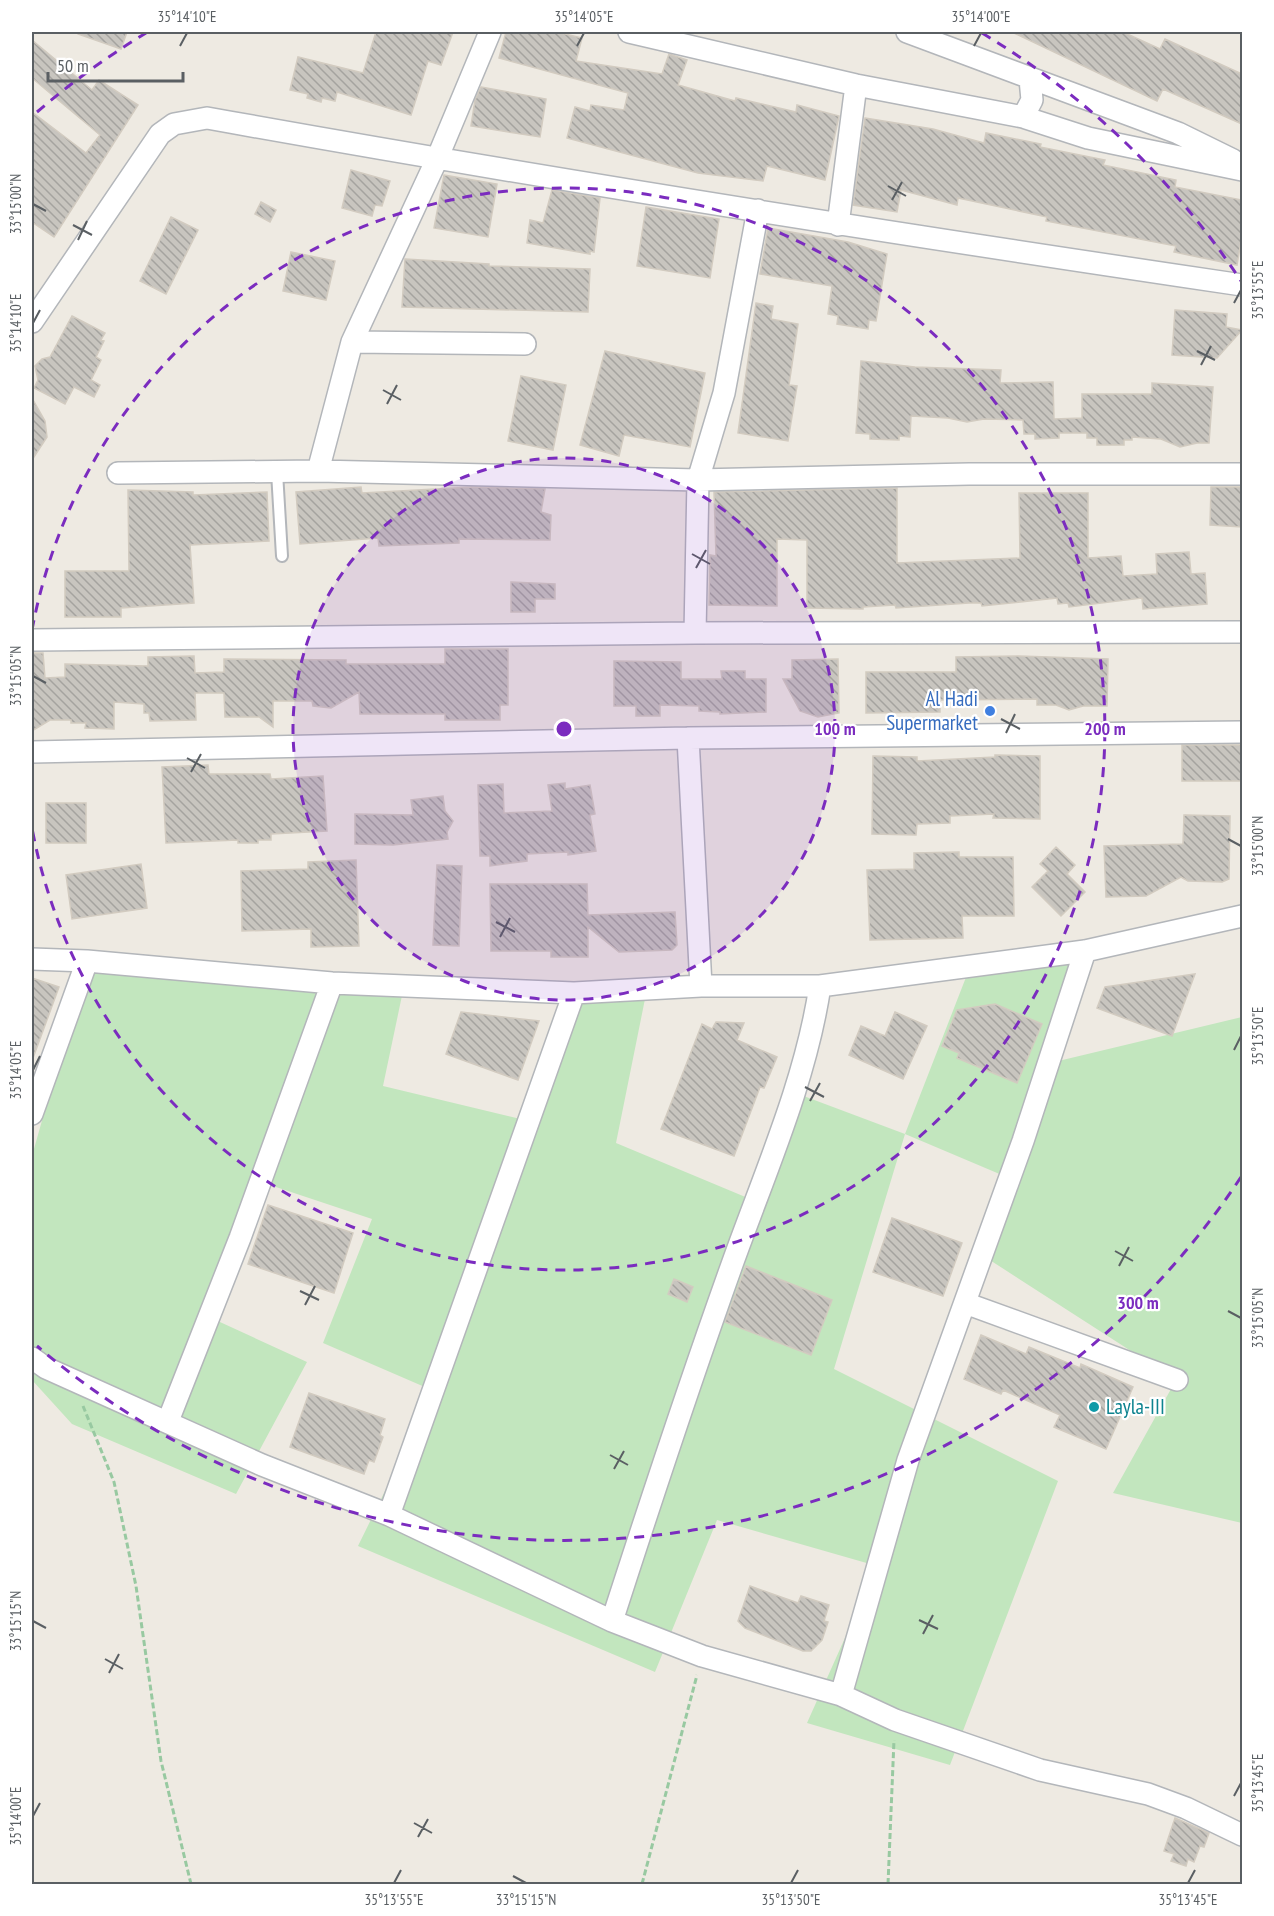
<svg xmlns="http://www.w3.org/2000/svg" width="1274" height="1916" font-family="'PT Sans Narrow',sans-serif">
  <defs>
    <pattern id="building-back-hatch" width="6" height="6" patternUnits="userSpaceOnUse" patternTransform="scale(1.5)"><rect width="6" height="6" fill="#c8c5bf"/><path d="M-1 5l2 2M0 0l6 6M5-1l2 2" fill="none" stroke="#a5a39f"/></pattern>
  </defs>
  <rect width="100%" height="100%" fill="#eeeae2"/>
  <path fill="#c2e6be" d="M1085 951 1050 1063 1242 1017V1523L1113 1493 1176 1380 982 1255 1009 1178 905 1134 834 1369 1058 1481 950 1765 807 1723 877 1566 717 1520 655 1672 358 1546 434 1391 323 1343 372 1219 261 1182 209 1317 307 1362 236 1494 72 1424 32 1380V1156L87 961 404 986 383 1086 529 1121 574 993 647 989 616 1143 755 1201 793 1092 905 1134 970 967Z"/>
  <path fill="url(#building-back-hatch)" stroke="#d2cbc0" stroke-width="1.5" d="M78 32H127L121 49 78 34Z
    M376 32H453L441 65 428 61 411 115 337 92 335 101 322 98 321 102 307 98 308 94 290 90 298 57 363 73Z
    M506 32H557L582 38 576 61 662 74 669 54 687 60 678 85 735 101 736 98 796 112 797 105 839 116 825 180 767 166 763 181 698 173 567 138 575 107 590 111 591 105 624 110 628 93 499 58Z
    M1012 32H1123L1160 49 1165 39 1242 74V124L1163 89 1157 101Z
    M32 40 92 90 99 80 138 105 54 237 32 222V112L86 153 100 135 32 78Z
    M481 87 546 99 540 137 471 126 475 100Z
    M865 118 933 129 984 143 986 133 1041 144 1040 147 1105 160 1103 165 1176 180 1175 187 1242 200V235L1237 265 1174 252 1176 246 1046 221 1047 217 958 198 957 205 901 190 897 212 853 205Z
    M351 170 390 181 382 206 375 205 372 216 342 208Z
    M444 175 497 184 488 237 434 228Z
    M552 190 600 198 594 252 590 251V254L527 243 530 220 543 223Z
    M261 202 276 210 270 222 255 214Z
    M646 207 719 219 710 278 637 266Z
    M171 217 198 230 166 294 140 281Z
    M768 228 848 242 887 254 876 321 869 320 868 329 837 324 838 316 828 314 832 286 760 274Z
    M291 252 335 261 326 300 283 291Z
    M405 259 489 264V266L590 269 588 312 402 307Z
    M756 303 773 306 771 319 798 324 789 385 797 386 788 441 738 433Z
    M1175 310 1227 314 1226 327 1242 330 1217 358 1172 355Z
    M72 316 105 333 101 340 104 341 96 357 101 360 91 380 100 385 94 397 74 387 65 404 34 388 38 380 35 366 42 359 50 357Z
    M605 351 705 373 690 447 624 435 619 456 580 445Z
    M861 361 915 367 1001 370 1000 383 1053 382 1054 419 1082 418V394H1152V383L1213 387 1209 443H1197L1180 447 1161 439 1132 437V440H1124V445H1097V438H1087V433H1059V438L1035 439V434H1024L1023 420 984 419 967 422 948 418 911 416 910 437 899 436V440L870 439V434L856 433Z
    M521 376 566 385 553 450 508 441Z
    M32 398 45 421 47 437 32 460Z
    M361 487 362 493 472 487 545 489 541 512 551 515 550 540 459 539V543L379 546 378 538 300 544 296 492Z
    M1211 487H1242V527L1210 525Z
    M897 488V563L1020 558 1019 493H1088V558L1121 556 1123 576 1157 574 1156 554 1189 552 1191 574 1205 573 1207 604 1143 609 1142 598 1069 607 1068 603 1058 604 1057 598 982 606 981 603H969L896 608 895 605 863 607V609L807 608V540L777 539V606L709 605 710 555 716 556 714 492Z
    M128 490 193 492V495L267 492 269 541 190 545 194 603 121 608V617H65V571H129Z
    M511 582 555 584V599H535V612H511Z
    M445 649H508V705H500V720H445V714H360L359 692 331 708 313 706 312 701H273V727L259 717H225L224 693H195L196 720 150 721 149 713H144V704L114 702V729L85 728 86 723H71V720H50L32 731V653H43L45 678 65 677V664L148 666V657L194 656 195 673 224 672V659L346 660V664H445Z
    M1019 656 1108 659 1107 706H1083L1069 710 1056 705H1037V699L940 700V712L866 713V672H956V657Z
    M838 659 839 713 818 717 800 711 783 679H792V660Z
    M614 661 681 662V679H722L721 671H745V679H766V712L720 714V712L699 711V706L660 705V716H636V706H614Z
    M1182 745H1242V781H1182Z
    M995 755 1040 756V819L993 818 994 814 950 816V823L917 824 916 835 872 834 873 756 917 757V761L995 757Z
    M208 765 209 774H270L271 779 323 776 327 831 271 834V840H258V843H238V840L166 843 162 767Z
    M565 783V789L590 785 595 814 590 815 596 851 568 855V852L527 854V861L490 866V856H480L478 785 503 784 504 813 552 811 548 785Z
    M443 796 445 811 453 821 447 832 448 839 393 845 355 844V814L413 815 411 800Z
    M46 803H86V843H46Z
    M1184 815 1230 816 1229 879 1222 882 1188 881 1181 877 1146 896 1106 897 1104 846 1183 844Z
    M1056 847 1075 865 1067 874 1085 892 1061 916 1032 887 1048 871 1040 864Z
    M959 852V857H1013L1014 916H962L963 938 870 940 867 870 914 869V853Z
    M356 860 359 946 311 947V929L242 931 241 871 308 869V862Z
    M141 864 147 908 72 919 66 875Z
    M437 865 462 866 459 946 433 945Z
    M490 884H587L588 915 675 912 677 945 672 950 619 952 588 927V957H551V951H491Z
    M1195 974 1172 1036 1097 1008 1105 987Z
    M32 978 59 987 33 1058H32Z
    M995 1004 1042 1024 1017 1083 957 1058 959 1053 942 1046 957 1010Z
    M461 1012 539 1021 518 1080 446 1054Z
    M895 1012 927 1026 903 1079 849 1055 861 1026 885 1036Z
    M716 1022 744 1023 737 1040 777 1057 764 1088 760 1087 734 1156 661 1129 702 1024 712 1029Z
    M268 1205 353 1233 334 1293 248 1264Z
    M892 1218 962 1243 943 1296 873 1272Z
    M746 1266 832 1300 811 1355 725 1322Z
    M674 1279 693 1287 687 1302 668 1294Z
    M981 1335 1026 1354 1029 1347 1080 1368 1081 1364 1133 1387 1106 1449 1054 1427 1060 1415 1003 1390 1001 1394 964 1379Z
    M309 1393 385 1419 380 1435 383 1437 374 1462 369 1460 364 1474 290 1447Z
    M750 1586 798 1603 801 1596 829 1605 824 1621 828 1622 822 1640 811 1651H803L745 1628 738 1621Z
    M1175 1818 1209 1833 1204 1847 1200 1846 1194 1862 1188 1859 1186 1866 1171 1861 1174 1854 1164 1851Z"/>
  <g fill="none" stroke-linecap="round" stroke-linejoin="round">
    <defs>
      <path id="service" d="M277 472 282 556"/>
      <path id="minor" d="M629 32 856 85 1023 117 1088 138 1242 170
        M907 32 1178 133 1233 160
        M1023 117 1032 100 1030 79
        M838 225 856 85
        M32 322 160 134 174 124 207 118C551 180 897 234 1242 285
        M352 342 525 344
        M318 471 352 342 437 159 490 32
        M118 473 318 471 698 480 969 474H1242
        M695 633 698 480 724 393 758 210
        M32 640 695 633 1242 632
        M688 738 701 986
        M32 752 688 738 1242 732
        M32 959 87 961 332 983 574 993 701 986H820L1085 951 1242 916
        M32 1114 87 961
        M965 1303 1177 1380
        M32 1358 46 1368 262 1465 389 1515 612 1621 702 1656 841 1695 895 1720 1040 1770 1148 1794 1186 1808 1242 1835
        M168 1421 240 1238 332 983
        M389 1515 574 993
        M612 1621C651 1500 691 1379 734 1259 766 1170 806 1080 820 986
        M841 1695 908 1460 1023 1141 1085 951"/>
    </defs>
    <use href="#service" stroke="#b3b6ba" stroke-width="14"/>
    <use href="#minor" stroke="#b3b6ba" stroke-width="24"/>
    <path stroke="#98c9a1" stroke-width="3" stroke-dasharray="6 3" stroke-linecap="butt" d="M83 1406 114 1482 136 1586 161 1761 191 1884
      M642 1884 697 1675
      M888 1884 894 1740"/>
    <use href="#service" stroke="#fff" stroke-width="10"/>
    <use href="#minor" stroke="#fff" stroke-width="21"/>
  </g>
  <path fill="none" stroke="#5a5f63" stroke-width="2" d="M180 46 187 33M577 46 584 33M974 46 981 33M888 186 906 196M892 200 902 182M33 204 46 211M73 225 92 235M78 240 87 221M1234 303 1241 290M33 323 40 310M1197 351 1215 360M1201 365 1211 346M383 390 401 400M387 404 397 385M692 554 710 564M696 568 706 550M33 676 46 683M1001 719 1020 729M1006 733 1015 714M187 758 205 768M191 772 201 754M1228 839 1241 846M496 922 515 932M500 937 510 918M1234 1050 1241 1036M33 1070 40 1056M805 1087 824 1097M810 1101 820 1083M1115 1251 1133 1261M1119 1266 1129 1247M300 1291 319 1300M305 1305 315 1286M1228 1311 1241 1318M610 1455 628 1465M614 1469 624 1451M919 1620 938 1629M33 1621 46 1628M923 1634 933 1615M105 1659 123 1669M109 1673 119 1654M1234 1796 1241 1783M33 1816 40 1803M414 1823 432 1833M418 1837 428 1819M513 1876 526 1883M394 1883 401 1870M791 1883 798 1870M1188 1883 1195 1870"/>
  <circle cx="564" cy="729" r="271" fill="#7b2cbf" fill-opacity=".12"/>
  <g fill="none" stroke="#7b2cbf" stroke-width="3" stroke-dasharray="10 8">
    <circle cx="564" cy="729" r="271"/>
    <path d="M32 630A541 541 0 1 1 32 828"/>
    <path d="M1241 1177A812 812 0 0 1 37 1346M37 112A812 812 0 0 1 146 33M982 33A812 812 0 0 1 1241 281"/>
  </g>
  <circle fill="#3f7fe0" stroke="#fff" stroke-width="2" cx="990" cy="711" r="6"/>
  <circle fill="#0f9aa8" stroke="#fff" stroke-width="2" cx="1094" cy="1407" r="6"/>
  <g text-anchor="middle" stroke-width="4.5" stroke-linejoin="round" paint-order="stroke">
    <g font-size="21" fill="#366cbe" stroke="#fff" text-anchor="end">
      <text x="978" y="706">Al Hadi<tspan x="978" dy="24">Supermarket</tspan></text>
    </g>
    <g font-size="21" fill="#0d838f" stroke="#fff" text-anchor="start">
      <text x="1106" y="1414">Layla-III</text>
    </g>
  </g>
  <circle cx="564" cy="729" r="9" fill="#7b2cbf" stroke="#fff" stroke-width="3"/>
  <g font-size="18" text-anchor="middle" font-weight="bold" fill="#7b2cbf" stroke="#fff" stroke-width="4.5" stroke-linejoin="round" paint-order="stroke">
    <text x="835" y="735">100 m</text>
    <text x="1105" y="735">200 m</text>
    <text x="1138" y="1309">300 m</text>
  </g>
  <rect width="1274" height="1916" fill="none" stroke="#ffffff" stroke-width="66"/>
  <path d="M48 72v9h135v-9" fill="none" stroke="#5a5f63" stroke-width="3"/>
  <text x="57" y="72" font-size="18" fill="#5a5f63" stroke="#ffffff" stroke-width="4.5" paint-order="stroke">50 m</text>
  <rect x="33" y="33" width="1208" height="1850" fill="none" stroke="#5a5f63" stroke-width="2"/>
  <g font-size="15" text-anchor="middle" fill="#5a5f63">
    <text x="187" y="22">35°14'10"E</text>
    <text x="584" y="22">35°14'05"E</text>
    <text x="981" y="22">35°14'00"E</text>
    <text transform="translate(16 204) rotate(-90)" y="5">33°15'00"N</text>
    <text transform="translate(1258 290) rotate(-90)" y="5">35°13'55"E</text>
    <text transform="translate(16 323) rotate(-90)" y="5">35°14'10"E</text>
    <text transform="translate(16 676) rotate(-90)" y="5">33°15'05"N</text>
    <text transform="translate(1258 846) rotate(-90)" y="5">33°15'00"N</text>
    <text transform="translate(1258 1036) rotate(-90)" y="5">35°13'50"E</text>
    <text transform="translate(16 1070) rotate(-90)" y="5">35°14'05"E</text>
    <text transform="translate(1258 1318) rotate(-90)" y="5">33°15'05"N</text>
    <text transform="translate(16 1621) rotate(-90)" y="5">33°15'15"N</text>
    <text transform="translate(1258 1783) rotate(-90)" y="5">35°13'45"E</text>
    <text transform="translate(16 1816) rotate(-90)" y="5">35°14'00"E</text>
    <text x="394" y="1905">35°13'55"E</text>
    <text x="526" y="1905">33°15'15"N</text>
    <text x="791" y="1905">35°13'50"E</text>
    <text x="1188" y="1905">35°13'45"E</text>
  </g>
</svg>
